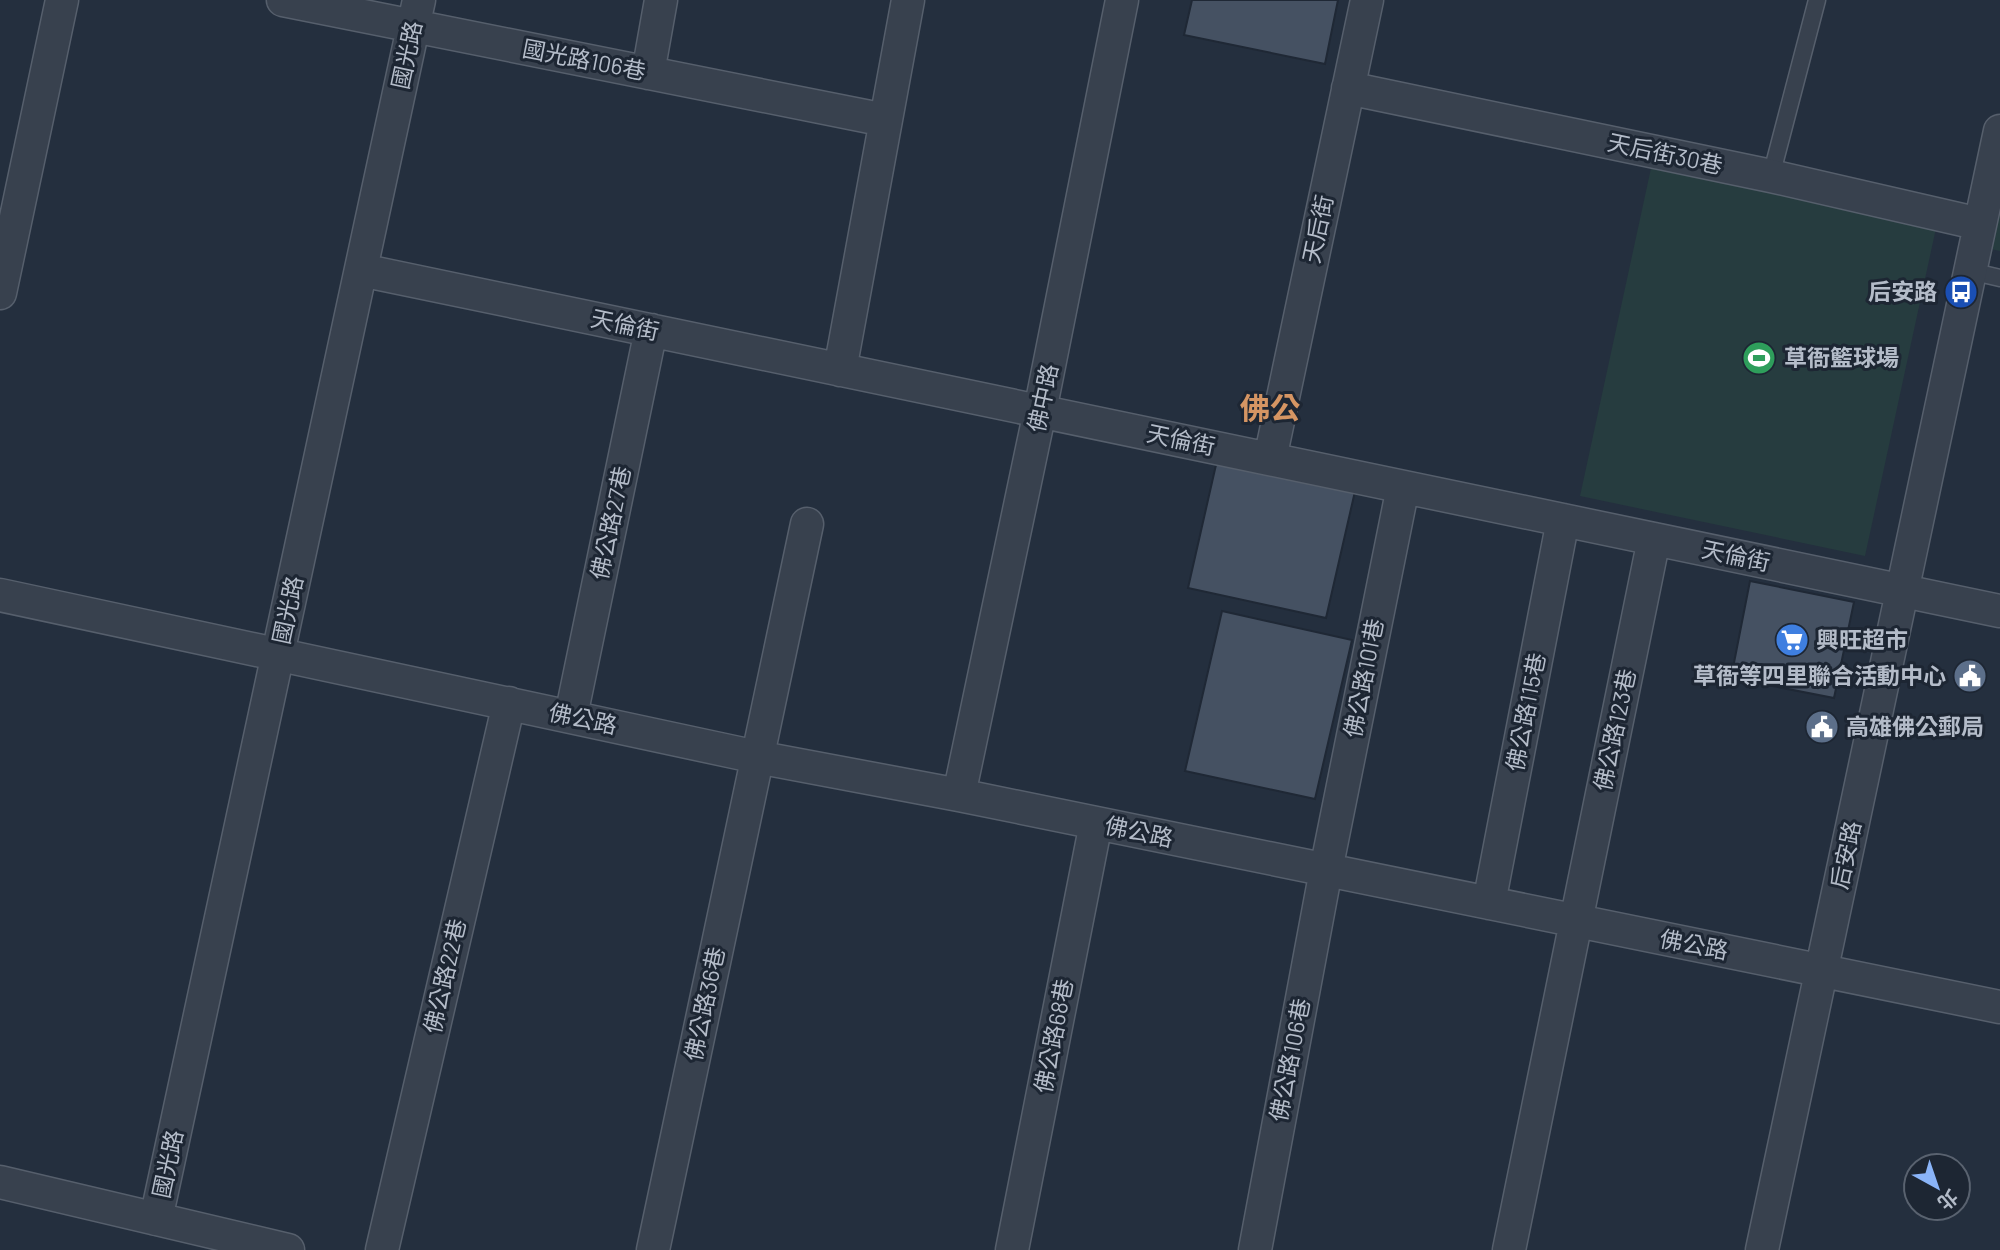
<svg xmlns="http://www.w3.org/2000/svg" width="2000" height="1250" font-family="Barlow,'Noto Sans TC',sans-serif">
  <rect width="100%" height="100%" fill="#242f3e"/>
  <path fill="#263c3f" d="M1653 159 1938 219 1865 556 1580 496Z
    M2000 187V251L1986 248Z"/>
  <path fill="#455162" stroke="#1f2835" stroke-width="2" d="M1192 0H1338L1325 64 1184 35Z
    M1218 456 1356 487 1326 618 1188 588Z
    M1750 581 1854 602 1834 698 1731 678Z
    M1222 611 1352 640 1315 799 1185 771Z"/>
  <g fill="none" stroke-linecap="round" stroke-linejoin="round">
    <defs>
      <path id="service" d="M1771 176 1817 0
        M1970 271 2000 278"/>
      <path id="minor" d="M283 0 885 120
        M648 73 661 0
        M1348 88 1771 176 1980 224
        M361 270 2000 611
        M0 293 62 0
        M840 370 908 0
        M1270 459 1367 0
        M0 595 757 757 959 795 2000 1007
        M571 716 651 330
        M959 795 1040 411 1122 0
        M1489 903 1563 520
        M0 1182 288 1250
        M156 1219 419 0
        M382 1250 509 703
        M653 1250 807 524
        M1012 1250 1096 823
        M1255 1250 1326 870 1403 487
        M1509 1250 1654 539
        M1762 1250 2000 131"/>
    </defs>
    <use href="#service" stroke="#565f6c" stroke-width="19"/>
    <use href="#minor" stroke="#565f6c" stroke-width="35"/>
    <use href="#service" stroke="#38414e" stroke-width="16"/>
    <use href="#minor" stroke="#38414e" stroke-width="32"/>
  </g>
  <defs>
    <symbol id="bus-disc" viewBox="-11 -11 22 22"><circle r="9.5" fill="#1a4fb4" stroke="#1d2633"/><path d="M-5-6H5V4H4V6H2V4H-2V6H-4V4H-5ZM-3.5-4V0h7V-4ZM-3.5 1.2v1.5H-2V1.2ZM2 1.2v1.5H3.5V1.2Z" fill="#fff"/></symbol>
    <symbol id="stadium-disc" viewBox="-11 -11 22 22"><circle r="9.5" fill="#2e9e5b" stroke="#1d2633"/><path d="M0-5a6.5 5 0 1 0 0 10a6.5 5 0 1 0 0-10ZM-3.5-1.8h7v3.6h-7Z" fill="#fff"/></symbol>
    <symbol id="supermarket-disc" viewBox="-11 -11 22 22"><circle r="9.5" fill="#3f7fe0" stroke="#1d2633"/><path d="M-6-5.5h2.5l.6 2H6L4.5 2H-2.5L-4.4-4H-6ZM-1.5 3.2a1.3 1.3 0 1 0 .1 0ZM3 3.2a1.3 1.3 0 1 0 .1 0Z" fill="#fff"/></symbol>
    <symbol id="civic-disc" viewBox="-11 -11 22 22"><circle r="9.5" fill="#5c6f8a" stroke="#1d2633"/><path d="M-.6-6.5H3V-4.5H.6V-3L4-1V1h2V6H-6V1h2V-1L-.6-3ZM-1.2 2.5V6h2.4V2.5Z" fill="#fff"/></symbol>
  </defs>
  <g fill-rule="evenodd">
    <use href="#bus-disc" x="1942" y="273" width="38" height="38"/>
    <use href="#stadium-disc" x="1740" y="339" width="38" height="38"/>
    <use href="#supermarket-disc" x="1773" y="621" width="38" height="38"/>
    <use href="#civic-disc" x="1951" y="657" width="38" height="38"/>
    <use href="#civic-disc" x="1803" y="708" width="38" height="38"/>
  </g>
  <g text-anchor="middle" stroke-width="6" stroke-linejoin="round" paint-order="stroke">
    <g font-size="23" fill="#b4bcc9" stroke="#1d2633">
      <text transform="translate(407 55) rotate(-78)" y="8">國光路</text>
      <text transform="translate(584 60) rotate(11)" y="8">國光路106巷</text>
      <text transform="translate(1665 154) rotate(12)" y="8">天后街30巷</text>
      <text transform="translate(1318 229) rotate(-78)" y="8">天后街</text>
      <text transform="translate(625 325) rotate(12)" y="8">天倫街</text>
      <text transform="translate(1043 398) rotate(-78)" y="8">佛中路</text>
      <text transform="translate(1181 440) rotate(12)" y="8">天倫街</text>
      <text transform="translate(611 523) rotate(-78)" y="8">佛公路27巷</text>
      <text transform="translate(1736 556) rotate(12)" y="8">天倫街</text>
      <text transform="translate(288 610) rotate(-78)" y="8">國光路</text>
      <text transform="translate(1364 678) rotate(-79)" y="8">佛公路101巷</text>
      <text transform="translate(1526 712) rotate(-79)" y="8">佛公路115巷</text>
      <text transform="translate(583 719) rotate(12)" y="8">佛公路</text>
      <text transform="translate(1615 730) rotate(-78)" y="8">佛公路123巷</text>
      <text transform="translate(1139 832) rotate(12)" y="8">佛公路</text>
      <text transform="translate(1846 855) rotate(-78)" y="8">后安路</text>
      <text transform="translate(1694 945) rotate(11)" y="8">佛公路</text>
      <text transform="translate(445 976) rotate(-77)" y="8">佛公路22巷</text>
      <text transform="translate(705 1004) rotate(-78)" y="8">佛公路36巷</text>
      <text transform="translate(1054 1036) rotate(-79)" y="8">佛公路68巷</text>
      <text transform="translate(1290 1060) rotate(-79)" y="8">佛公路106巷</text>
      <text transform="translate(168 1164) rotate(-78)" y="8">國光路</text>
    </g>
    <g font-size="23" font-weight="bold" fill="#b4bcc9" stroke="#1d2633" text-anchor="start">
      <text x="1937" y="300" text-anchor="end">后安路</text>
      <text x="1784" y="366">草衙籃球場</text>
      <text x="1816" y="648">興旺超市</text>
      <text x="1946" y="684" text-anchor="end">草衙等四里聯合活動中心</text>
      <text x="1846" y="735">高雄佛公郵局</text>
    </g>
    <g font-size="30" font-weight="bold" fill="#d59563" stroke="#1d2633">
      <text x="1270" y="419">佛公</text>
    </g>
  </g>
  <g transform="translate(1937 1187) rotate(140)"><circle r="33" fill="#1d2633" stroke="#59626f" stroke-width="2"/>
  <path d="M0-5L12 26L0 18L-12 26Z" fill="#8ab4f8"/>
  <text y="-10" font-size="19" font-weight="bold" text-anchor="middle" fill="#b4bcc9">北</text>
  </g>
</svg>
